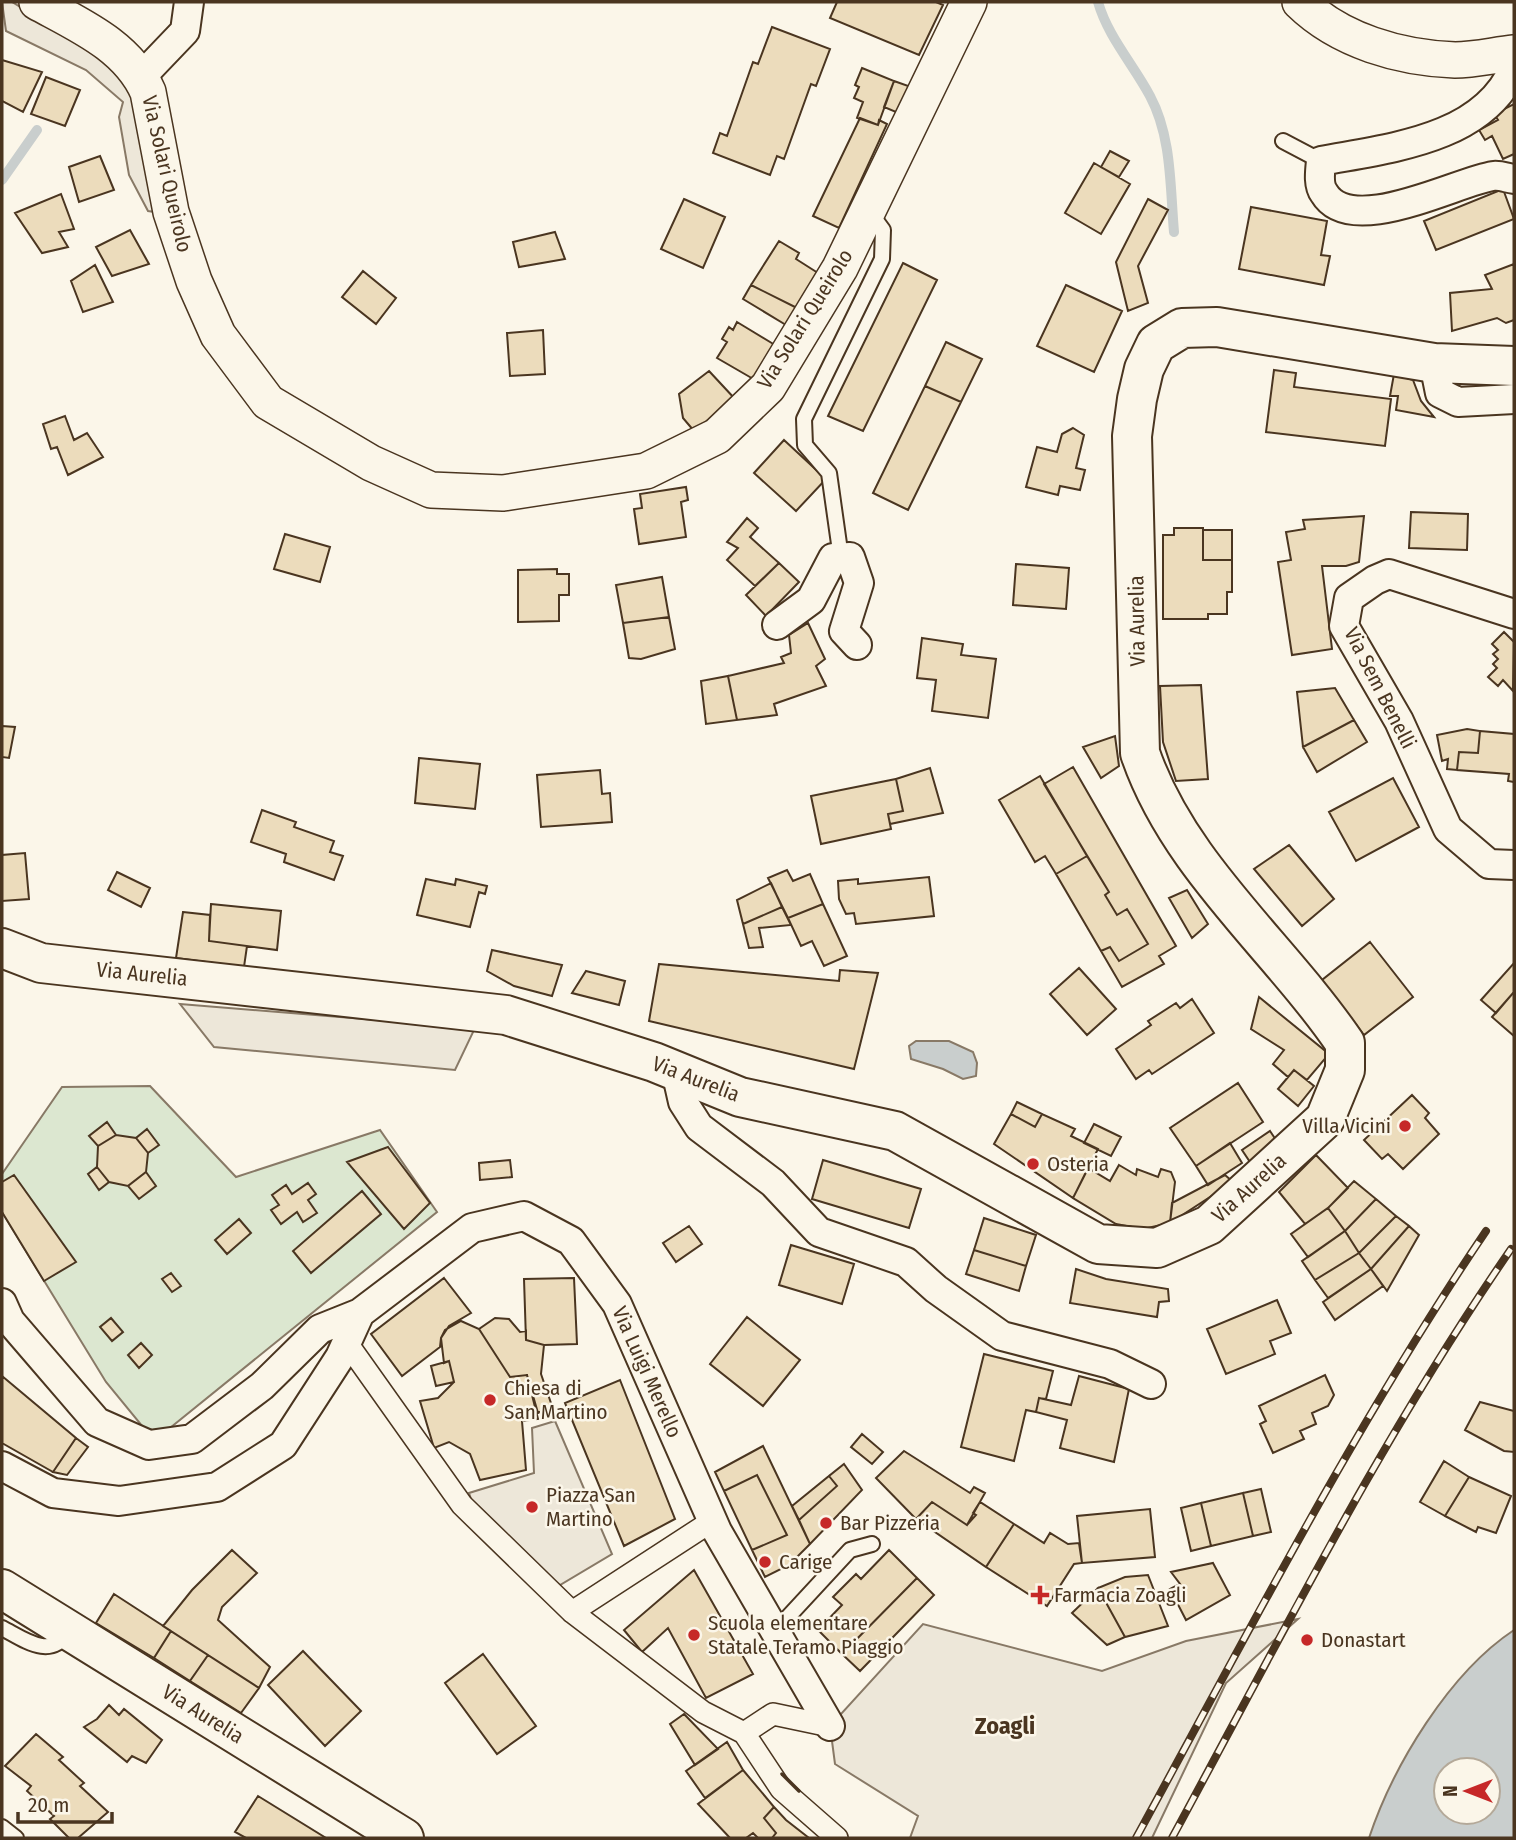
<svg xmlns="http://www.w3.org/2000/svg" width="1516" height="1840" font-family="'Fira Sans Condensed',sans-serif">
  <rect width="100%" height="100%" fill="#fbf6e9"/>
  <path fill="#dce7d0" stroke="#887966" stroke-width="2" d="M150 1086 236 1177 380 1130 437 1212 165 1432H147L106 1382 2 1212V1174L62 1087Z"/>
  <path fill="#ede7d9" stroke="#887966" stroke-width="2" d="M2 2H12L124 70 139 98 162 213 148 211 129 175 119 117 123 102 86 70 6 31Z
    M180 1004 475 1028 455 1070 214 1047Z
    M555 1421 612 1554 555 1588 478 1520 469 1493 534 1473 532 1428Z
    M1298 1619 1226 1683 1152 1838H910L918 1816 835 1764 830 1726 923 1624 1102 1671 1186 1641Z"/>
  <path fill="#c9cecd" stroke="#887966" stroke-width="2" fill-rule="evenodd" d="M916 1041H949L973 1052 977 1063 976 1076 963 1079 943 1069 911 1059 909 1046Z
    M1514 1630V1838H1369C1393 1766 1449 1673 1514 1630ZM1446 1770H1488V1812H1446Z"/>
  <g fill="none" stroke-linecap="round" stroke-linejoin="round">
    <path stroke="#c9cecd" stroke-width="10" d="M1098 2C1108 37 1133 64 1150 96 1172 137 1170 187 1174 232
      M2 180 37 130"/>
  </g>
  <path fill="#ecdcbc" stroke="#4a3520" stroke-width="2" d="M837 2H936L943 5 919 55 830 18Z
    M772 27 830 49 816 86 811 84 784 159 777 156 770 175 713 153 720 133 727 136 753 62 758 64Z
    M2 60 42 72 23 112 2 101Z
    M862 68 894 81 878 125 857 118 863 102 854 98 859 87 855 85Z
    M46 77 80 90 65 126 31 114Z
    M894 81 914 88 903 115 884 107Z
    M1514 104V154L1503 159 1492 136 1485 140 1479 130 1498 120 1494 114Z
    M860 118 878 125 879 120 887 124 839 228 813 216Z
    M1110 151 1129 161 1119 177 1101 167Z
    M100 156 114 190 79 202 69 167Z
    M1094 163 1130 184 1101 234 1065 213Z
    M1503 189 1514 219 1436 250 1424 221Z
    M61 194 74 229 59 232 68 247 42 253 15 213Z
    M684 199 725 217 703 268 661 249Z
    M1148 199 1168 210 1138 266 1148 303 1128 311 1116 262Z
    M1251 207 1327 221 1321 255 1330 256 1324 285 1239 269Z
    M130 230 149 264 112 276 96 247Z
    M555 232 565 259 519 267 513 242Z
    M779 241 799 253 796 259 818 273 797 308 751 285Z
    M903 263 937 280 863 431 828 416Z
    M1514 264V320L1506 323 1497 318 1452 331 1450 293 1492 289 1485 275Z
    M95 265 113 302 83 312 71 281Z
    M363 271 396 298 376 324 342 297Z
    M751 285 797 308 786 325 743 299Z
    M1066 285 1122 311 1094 372 1037 346Z
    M737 322 775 345 755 380 717 358 727 342 722 339 729 327 733 330Z
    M543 330 545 374 510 376 507 333Z
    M946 342 982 359 961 402 925 386Z
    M1274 370 1296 373 1294 387 1391 399 1385 446 1266 432Z
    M709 371 735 399 694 431 683 418 679 394Z
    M1394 374 1413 380 1421 401 1434 417 1396 410 1398 396H1390Z
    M925 386 961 402 908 510 873 493Z
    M65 416 74 440 87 433 103 457 68 475 57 447 51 449 43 424Z
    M1073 428 1084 435 1076 468 1085 470 1080 490 1060 486 1058 495 1026 487 1037 447 1057 452 1062 434Z
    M784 440 826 479 796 511 754 473Z
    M686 487 688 500 681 502 686 537 639 544 634 509 642 508 640 494Z
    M1411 512 1468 514 1467 550 1409 548Z
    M1364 516 1359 562 1346 566H1322L1332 649 1292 655 1278 562 1291 560 1286 532 1305 529 1303 520Z
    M747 518 758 528 750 537 779 563 755 586 727 560 738 548 727 542Z
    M1174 528H1203V560H1232V592H1227V614H1208V619H1163V535H1174Z
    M1203 530H1232V560H1203Z
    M285 534 330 547 320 582 274 569Z
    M779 563 799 582 766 616 746 595Z
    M1016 564 1069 568 1066 609 1013 605Z
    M557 569V574H569V595H559V621L518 622V570Z
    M662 577 669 617 623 623 616 585Z
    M669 617 675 649 641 659 629 658 623 623Z
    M808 623 825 659 816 666 826 686 774 704 777 715 737 720 728 676 784 663 781 657 791 653 789 635Z
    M1504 632 1514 642 1513 691 1503 680 1498 686 1488 677 1497 668 1493 664 1498 659 1493 654 1498 650 1492 644Z
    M922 638 963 644 961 655 996 659 988 718 932 711 936 680 917 678Z
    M728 676 737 720 706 724 701 681Z
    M1201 685 1208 779 1176 781 1163 742 1160 686Z
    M1335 688 1354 720 1303 747 1297 692Z
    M1354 720 1367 742 1317 772 1303 747Z
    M2 726 15 727 9 758 2 757Z
    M1467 729 1480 731 1478 753 1459 752 1457 770 1447 769 1448 759 1442 761 1437 735Z
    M1480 731 1514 734V782L1508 781 1509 774 1457 770 1459 752 1478 753Z
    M1115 736 1119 766 1101 778 1083 747Z
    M419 758 480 764 475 809 415 803Z
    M1073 767 1176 946 1159 956 1164 964 1122 987 1101 951 1110 947 1119 961 1148 944 1127 909 1117 915 1105 895 1109 892 1044 784Z
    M930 768 943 813 890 824 888 814 903 811 896 779Z
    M600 770 602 794 610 793 612 822 541 827 537 775Z
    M1040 776 1087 856 1056 874 1045 856 1035 862 999 800Z
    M1393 778 1419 827 1356 861 1329 812Z
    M896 779 903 811 888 814 891 829 821 844 811 796Z
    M262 810 296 822 294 827 334 841 330 852 343 856 334 880 284 862 286 854 251 842Z
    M1289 845 1334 899 1302 926 1254 869Z
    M25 853 29 899 2 901V855Z
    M1087 856 1109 892 1105 895 1117 915 1127 909 1148 944 1119 961 1110 947 1101 951 1056 874Z
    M787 870 793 881 810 874 823 904 788 918 768 878Z
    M117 872 150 888 141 907 108 890Z
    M929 877 934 916 856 924 854 913 846 914 839 899 838 881 858 879V884Z
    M426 879 455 885 456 879 487 886 485 894 479 892 470 927 417 915Z
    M771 883 782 907 743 924 737 900Z
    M1187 890 1208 924 1192 938 1169 898Z
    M211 904 281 911 277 950 209 941Z
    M823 904 847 956 824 966 812 941 801 946 788 918Z
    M782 907 791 925 759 928 763 947 749 948 743 924Z
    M183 912 210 915 209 941 247 946 244 967 176 958Z
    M1370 942 1413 997 1364 1035 1322 980Z
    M492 950 562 965 552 996 514 986 487 971Z
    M1514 963V992L1496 1013 1481 1000Z
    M659 964 839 981 840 970 878 973 854 1069 649 1021Z
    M1079 968 1116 1009 1087 1035 1050 994Z
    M586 971 625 981 619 1005 572 993Z
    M1514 992V1036L1492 1017Z
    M1259 997 1329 1054 1307 1080 1294 1070 1288 1077 1273 1064 1284 1050 1251 1029Z
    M1192 999 1214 1033 1152 1074 1149 1070 1136 1079 1116 1049 1151 1025 1148 1021 1176 1003 1180 1008Z
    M1294 1070 1314 1086 1298 1106 1278 1089Z
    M1238 1083 1263 1122 1196 1166 1170 1128Z
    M1412 1095 1429 1113 1425 1118 1439 1134 1403 1169 1388 1154 1382 1159 1364 1140Z
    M1017 1102 1042 1114 1035 1127 1011 1114Z
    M1011 1114 1035 1127 1042 1114 1075 1129 1071 1136 1098 1149 1073 1198 994 1144Z
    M107 1122 116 1135 98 1146 89 1136Z
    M1094 1124 1121 1137 1111 1156 1084 1143Z
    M147 1129 159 1145 148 1153 136 1138Z
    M1270 1131 1282 1149 1254 1168 1242 1150Z
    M116 1135 136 1138 148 1153 146 1172 128 1186 109 1182 97 1167 98 1146Z
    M1230 1143 1242 1163 1208 1185 1196 1166Z
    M388 1147 430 1203 404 1229 347 1162Z
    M1316 1155 1348 1188 1328 1208 1305 1224 1279 1192Z
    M510 1160 512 1177 480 1180 479 1163Z
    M823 1160 921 1189 909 1228 812 1199Z
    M1119 1165 1136 1175 1137 1169 1158 1177 1161 1169 1171 1172 1175 1182 1170 1223 1143 1229 1116 1224 1073 1198 1088 1168 1110 1181Z
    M97 1167 109 1182 99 1190 88 1174Z
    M146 1172 156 1186 139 1199 128 1186Z
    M14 1175 76 1262 44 1281 2 1212V1182Z
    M1225 1175 1233 1182 1170 1223 1172 1203Z
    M1354 1181 1376 1199 1345 1231 1328 1208Z
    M308 1183 316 1194 308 1200 317 1213 303 1222 297 1212 281 1224 271 1210 279 1205 272 1195 286 1185 292 1194Z
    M362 1191 381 1214 311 1273 293 1251Z
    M1376 1199 1396 1216 1359 1253 1345 1231Z
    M1328 1208 1345 1231 1308 1257 1291 1234Z
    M1396 1216 1409 1226 1371 1269 1359 1253Z
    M984 1218 1036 1235 1026 1266 974 1250Z
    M239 1219 251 1233 227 1254 215 1240Z
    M689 1226 702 1244 676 1262 663 1243Z
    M1409 1226 1419 1235 1387 1291 1371 1269Z
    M1345 1231 1359 1253 1315 1280 1302 1261Z
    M791 1245 854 1264 842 1304 779 1285Z
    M974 1250 1026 1266 1019 1291 966 1274Z
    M1359 1253 1371 1269 1328 1298 1315 1280Z
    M1076 1269 1106 1279 1168 1289 1169 1301 1159 1302 1157 1317 1070 1303Z
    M1371 1269 1383 1286 1335 1320 1323 1302Z
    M171 1273 181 1286 172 1292 162 1279Z
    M444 1278 471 1313 449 1326 441 1338 440 1347 402 1376 371 1334Z
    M574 1278 577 1344 544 1345 526 1340 524 1279Z
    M1277 1300 1291 1333 1270 1341 1275 1354 1226 1374 1207 1329Z
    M747 1317 800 1360 763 1406 710 1364Z
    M111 1318 123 1332 112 1341 100 1327Z
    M495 1318 509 1319 520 1332 526 1331V1340L544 1345 541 1374 552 1406 538 1413 527 1375 510 1377 479 1329Z
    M461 1321 479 1329 510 1377 527 1375 538 1419 522 1421 526 1470 480 1480 470 1454 449 1442 434 1448 420 1401 438 1398 454 1382 449 1361 444 1363 441 1338 445 1330Z
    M141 1343 152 1355 139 1368 128 1355Z
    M984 1354 1053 1371 1046 1399 1039 1398 1036 1412 1026 1410 1014 1461 961 1447Z
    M449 1361 454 1382 436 1386 431 1366Z
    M1325 1375 1334 1395 1328 1406 1312 1413 1316 1424 1300 1431 1304 1439 1273 1453 1260 1424 1266 1421 1259 1406Z
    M2 1376 76 1438 53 1472 2 1443Z
    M1079 1376 1129 1389 1114 1462 1060 1448 1067 1420 1036 1412 1039 1398 1071 1405Z
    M620 1380 675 1519 624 1546 565 1403Z
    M1480 1402 1514 1411V1452L1504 1451 1465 1430Z
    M862 1434 883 1452 872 1464 851 1447Z
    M76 1438 88 1447 67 1475 53 1472Z
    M763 1446 810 1544 789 1565 765 1577 752 1550 787 1535 757 1475 724 1491 715 1472Z
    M904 1451 970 1493 974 1487 985 1493 967 1525 932 1502 916 1519 876 1478Z
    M1444 1461 1469 1477 1445 1516 1420 1502Z
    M844 1464 862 1490 810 1544 799 1520 837 1486 829 1476Z
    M757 1475 787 1535 752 1550 724 1491Z
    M829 1476 837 1486 799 1520 792 1506Z
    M1469 1477 1511 1496 1496 1533 1478 1527 1476 1532 1445 1516Z
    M1261 1489 1271 1532 1253 1536 1243 1493Z
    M1243 1493 1253 1536 1211 1546 1201 1503Z
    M932 1502 967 1525 976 1515 973 1513 980 1502 1014 1524 986 1567 916 1519Z
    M1201 1503 1211 1546 1191 1551 1181 1508Z
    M1150 1509 1155 1557 1082 1563 1077 1516Z
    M1014 1524 1044 1543 1050 1533 1068 1544 1079 1543 1082 1563 1074 1564 1047 1606 986 1567Z
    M232 1550 257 1573 222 1607 218 1620 270 1667 259 1688 163 1626 192 1590Z
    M889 1550 917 1578 842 1654 818 1630 842 1605 833 1597 856 1574 861 1579Z
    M1213 1563 1230 1595 1186 1620 1170 1589 1180 1584 1171 1572Z
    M694 1570 753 1674 706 1698 668 1628 642 1652 624 1630Z
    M1148 1575 1168 1626 1125 1637 1098 1588 1125 1577Z
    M917 1578 934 1595 860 1671 842 1654Z
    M1098 1588 1125 1637 1107 1645 1072 1613Z
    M114 1594 171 1631 154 1658 96 1623Z
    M171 1631 208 1655 190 1681 154 1658Z
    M303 1651 361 1711 325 1746 268 1685Z
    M483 1654 536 1726 497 1754 445 1683Z
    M208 1655 259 1688 241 1713 190 1681Z
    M109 1705 119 1715 124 1709 162 1740 146 1763 132 1756 127 1762 84 1727 97 1719Z
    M684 1714 718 1749 695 1765 670 1724Z
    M36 1734 63 1757 59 1760 84 1783 80 1786 108 1812 78 1838H69L50 1819 54 1816 27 1791 31 1786 5 1766Z
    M727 1742 743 1770 705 1798 686 1771Z
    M743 1770 774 1807 764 1818 776 1833 772 1838H758L753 1833 746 1838H730L698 1804Z
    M258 1796 326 1838H246L235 1832Z
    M774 1807 786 1820 809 1838H772L776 1833 764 1818Z"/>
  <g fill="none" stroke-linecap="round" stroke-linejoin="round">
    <defs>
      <path id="service" d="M1283 141 1321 161
        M841 558 829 473 805 445 804 419 882 259 883 230 869 211
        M2 1628C25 1640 50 1660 68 1632
        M775 1631 850 1550 872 1544
        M2 1827 16 1838"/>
      <path id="pedestrian" d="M347 1343 462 1505 572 1612 703 1712 744 1733 781 1789 837 1838
        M572 1612 712 1521
        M744 1733 773 1714 830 1726"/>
      <path id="minor" d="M1514 68C1483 140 1389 148 1321 161 1320 171 1318 185 1324 193 1351 239 1458 181 1493 176 1500 175 1507 178 1514 179
        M141 77 185 31 189 2
        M1434 363 1440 393 1458 402 1514 399
        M1514 614 1389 574 1375 580 1349 598 1344 626 1399 721 1448 829 1489 864 1514 865
        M777 625 811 600 833 558 850 557 859 583 844 631 857 645
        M676 1071 683 1102 699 1127 773 1183 819 1232 906 1262 936 1289 1002 1336 1110 1364 1151 1384
        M2 1303 10 1321 97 1422 149 1445 192 1439 262 1386 320 1329 360 1313 472 1228 524 1216 571 1241 617 1304 717 1531 830 1726
        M2 1466 53 1493 119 1501 217 1487 283 1445 340 1357 360 1313"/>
      <path id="tertiary" d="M37 2C79 25 128 46 148 92L171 212 194 281 218 335 268 402 371 463 431 490 503 493 646 471 717 436 768 387 840 268 969 2
        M1300 2C1340 41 1400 58 1455 60 1474 60 1495 55 1514 53"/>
      <path id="primary" d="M2 948 41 963 506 1015 654 1062 740 1097 895 1131 1098 1244 1157 1248 1209 1225 1325 1119 1345 1070V1043C1279 946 1179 867 1140 753L1132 436 1137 399 1144 369 1156 344 1182 328 1217 327 1434 363 1514 366
        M2 1589 404 1838"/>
    </defs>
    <use href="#service" stroke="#4a3520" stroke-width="18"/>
    <use href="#pedestrian" stroke="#4a3520" stroke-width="24"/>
    <use href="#minor" stroke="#4a3520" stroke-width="32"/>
    <use href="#tertiary" stroke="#4a3520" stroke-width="38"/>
    <use href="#primary" stroke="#4a3520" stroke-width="42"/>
    <use href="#service" stroke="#fbf6e9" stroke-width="14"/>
    <use href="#pedestrian" stroke="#fbf6e9" stroke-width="21"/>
    <use href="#minor" stroke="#fbf6e9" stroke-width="28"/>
    <use href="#tertiary" stroke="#fbf6e9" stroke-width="35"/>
    <use href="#primary" stroke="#fbf6e9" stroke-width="38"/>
    <defs>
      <path id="rail" d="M1136 1838C1248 1633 1355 1425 1486 1231
        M1172 1838C1280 1639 1382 1436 1511 1249"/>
    </defs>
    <use href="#rail" stroke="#4a3520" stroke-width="8"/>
    <use href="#rail" stroke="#fbf6e9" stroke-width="5" stroke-dasharray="16" stroke-linecap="butt"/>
    <path stroke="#4a3520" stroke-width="3.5" d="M782 1774 799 1791"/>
  </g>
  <g fill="#c62828" stroke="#fbf6e9" stroke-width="2.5">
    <circle cx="1405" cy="1126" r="7"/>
    <circle cx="1033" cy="1164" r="7"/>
    <circle cx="490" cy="1400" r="7"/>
    <circle cx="532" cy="1507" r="7"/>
    <circle cx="826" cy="1523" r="7"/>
    <circle cx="765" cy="1562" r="7"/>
    <path d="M1036.5 1584.5h7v7h7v7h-7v7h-7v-7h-7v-7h7z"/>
    <circle cx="694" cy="1635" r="7"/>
    <circle cx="1307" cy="1640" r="7"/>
  </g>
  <g text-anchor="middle" stroke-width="5" stroke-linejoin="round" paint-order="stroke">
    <g font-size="21" fill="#4a3520" stroke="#fbf6e9">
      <text transform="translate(167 174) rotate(77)" y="7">Via Solari Queirolo</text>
      <text transform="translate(805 319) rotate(-58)" y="7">Via Solari Queirolo</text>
      <text transform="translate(1137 621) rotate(-91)" y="7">Via Aurelia</text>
      <text transform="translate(1380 688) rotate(63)" y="7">Via Sem Benelli</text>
      <text transform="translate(142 974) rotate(6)" y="7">Via Aurelia</text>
      <text transform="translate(696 1079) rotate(21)" y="7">Via Aurelia</text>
      <text transform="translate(1249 1188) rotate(-42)" y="7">Via Aurelia</text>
      <text transform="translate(647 1372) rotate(66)" y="7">Via Luigi Merello</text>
      <text transform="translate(203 1714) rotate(32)" y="7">Via Aurelia</text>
    </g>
    <g font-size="21" fill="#4a3520" stroke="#fbf6e9" text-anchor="start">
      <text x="1391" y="1133" text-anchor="end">Villa Vicini</text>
      <text x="1047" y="1171">Osteria</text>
      <text x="504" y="1395">Chiesa di<tspan x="504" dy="24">San Martino</tspan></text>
      <text x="546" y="1502">Piazza San<tspan x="546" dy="24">Martino</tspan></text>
      <text x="840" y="1530">Bar Pizzeria</text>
      <text x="779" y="1569">Carige</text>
      <text x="1054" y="1602">Farmacia Zoagli</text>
      <text x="708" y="1630">Scuola elementare<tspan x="708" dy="24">Statale Teramo Piaggio</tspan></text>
      <text x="1321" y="1647">Donastart</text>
    </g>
    <g font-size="24" font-weight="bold" fill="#4a3520" stroke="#fbf6e9">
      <text x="1005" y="1734">Zoagli</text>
    </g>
  </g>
  <rect width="1516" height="1840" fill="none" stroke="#4a3520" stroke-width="7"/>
  <g transform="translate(1467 1791) rotate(270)"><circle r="33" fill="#fbf6e9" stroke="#b4a999" stroke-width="2"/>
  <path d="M0-5L12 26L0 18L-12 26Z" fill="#c62828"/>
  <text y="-10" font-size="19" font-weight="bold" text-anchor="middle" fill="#4a3520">N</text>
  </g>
  <path d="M18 1812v10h94v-10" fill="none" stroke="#4a3520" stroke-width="3.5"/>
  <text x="28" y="1812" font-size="21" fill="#4a3520" stroke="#fbf6e9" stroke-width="5" paint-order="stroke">20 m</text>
</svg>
